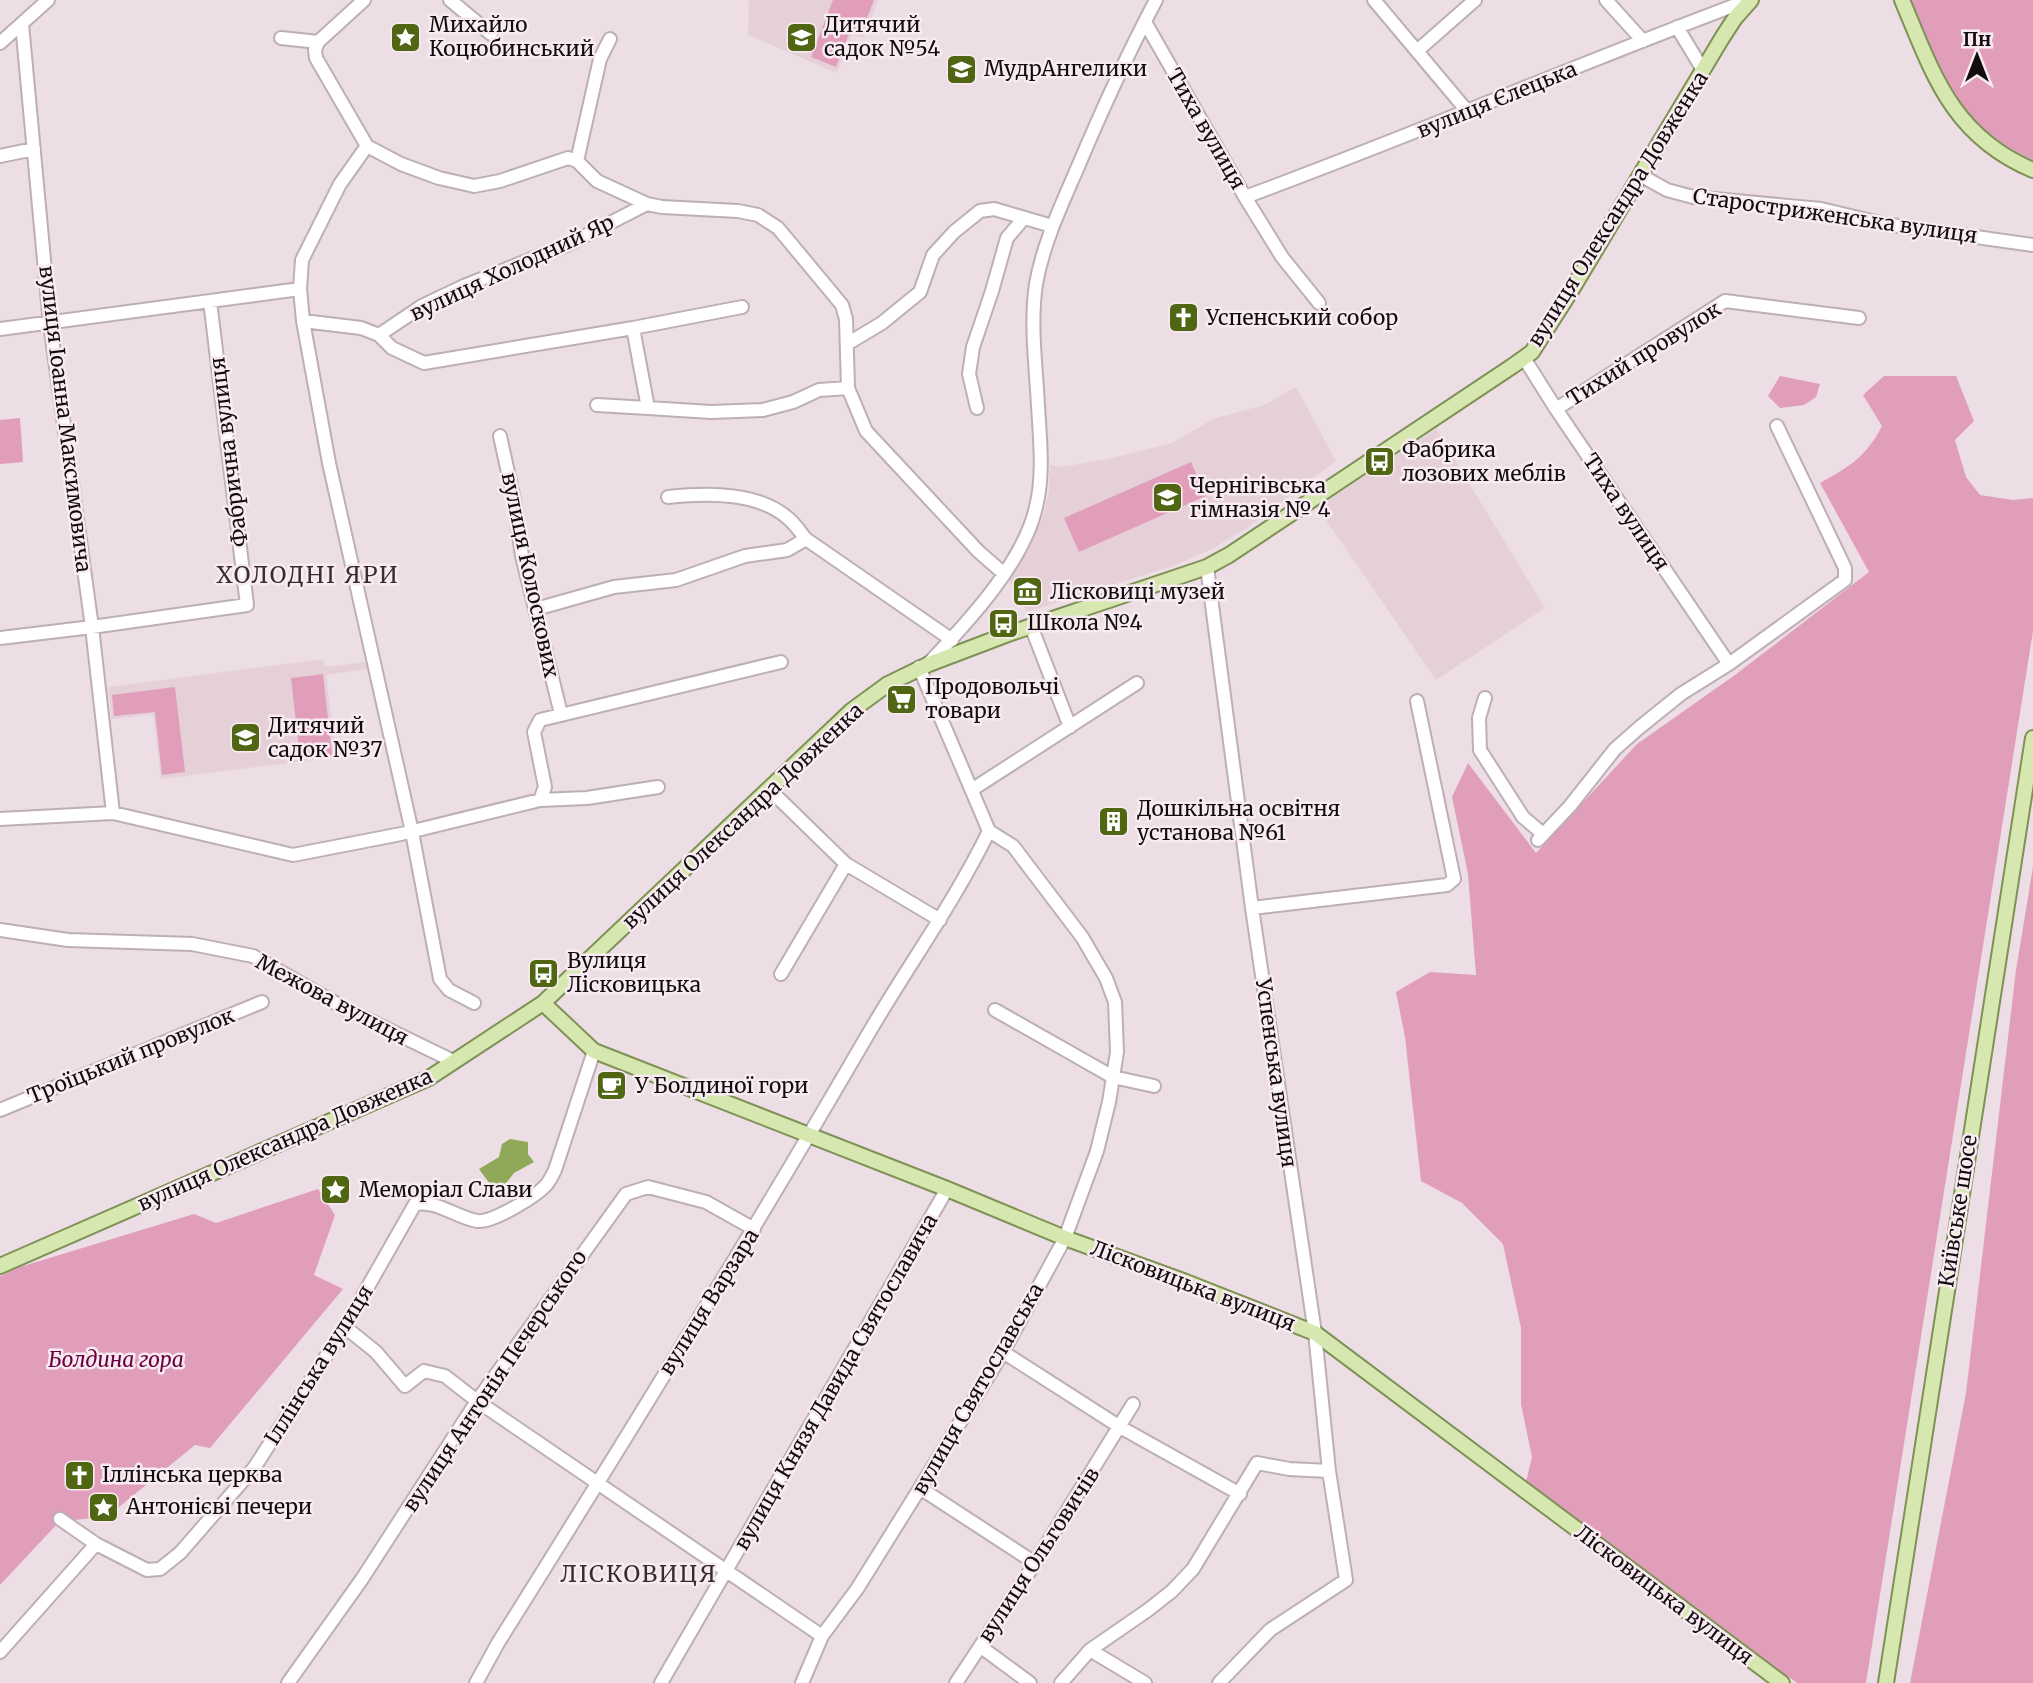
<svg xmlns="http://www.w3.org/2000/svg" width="2033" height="1683" font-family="Merriweather,serif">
  <rect width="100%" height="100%" fill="#ecdee4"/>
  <path fill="#e5d0d8" d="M749 0H878L864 38 852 35 837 73 748 35Z
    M1296 387 1336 461 1245 529 1214 548 1175 565 1027 612 1009 579 1030 547 1044 514 1049 491 1050 465 1061 467 1108 459 1172 443 1213 419 1264 405Z
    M1436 429 1545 608 1436 680 1317 507Z
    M324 659 325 667 367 662 368 669 326 675 336 757 161 779 153 714 112 719 108 687Z"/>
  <path fill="#e09ebb" d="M833 0H874L861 33 851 29 836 67 811 57Z
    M1909 0H2033V160C1956 124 1940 73 1909 0Z
    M1780 376 1820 384 1816 397 1804 405 1780 408 1768 396Z
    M1884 376H1956L1974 421 1955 440 1966 477 1980 495 2013 500 2033 498V631L1866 1683H1797L1526 1482 1532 1457 1521 1404V1328L1503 1244 1462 1203 1421 1181 1405 1037 1396 992 1430 972 1476 975 1468 874 1452 797 1468 763 1536 853 1637 744 1735 675 1869 572 1820 483C1849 467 1866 457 1882 426L1863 395Z
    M20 418 23 462 0 464V420Z
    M1191 462 1206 496 1079 552 1064 518Z
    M323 674 332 755 300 758 291 678Z
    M175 687 185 772 162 775 155 712 114 716 112 695Z
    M2033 867V1683H1910L1966 1393 2016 970Z
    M318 1189 335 1215 314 1275 343 1289 210 1448 195 1445 108 1516 59 1522 0 1585V1276L20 1267 194 1214 216 1223Z"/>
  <path fill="#8fa958" d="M510 1139 528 1142V1154L534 1162 514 1173 503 1187H492L479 1169 499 1157 502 1144Z"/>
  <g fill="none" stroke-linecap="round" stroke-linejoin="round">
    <defs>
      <path id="minor" d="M450 0 491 34
        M1374 0 1468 112
        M1606 0 1643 41
        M1145 22 1245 197 1282 257 1319 303
        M22 24 50 324 92 627 113 813
        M1677 27 1703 70
        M281 38 318 42 364 0
        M318 42 315 50 316 58 367 146 401 164 439 178 474 186 500 181 568 158 577 161 597 181 647 204 662 207 738 211 758 215 778 228 842 305 846 319 848 388 866 431 978 551 1003 573
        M0 43 48 0
        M1417 51 1475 0
        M367 146 340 184 302 260 300 289 303 321 329 463 412 832 440 979 449 990 474 1003
        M0 156 34 149
        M577 161 600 59 610 39
        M1640 175 1667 190 1693 197 1821 209 1884 224 2033 245
        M1245 197C1414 135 1580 63 1749 0
        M303 321 361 328 379 335 392 348 424 363 633 328 742 307
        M633 328 648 408 711 412 763 410 793 402 819 390 848 388
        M0 329 300 289
        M379 335 422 306 464 286 569 244 647 204
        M847 344 882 323 920 292 933 255 954 232 980 211 994 209 1052 226
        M1524 358 1556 409 1729 664
        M597 405 648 408
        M977 408 969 374 973 347 992 291 1007 238 1024 218
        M1556 409 1725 301 1859 318
        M500 436 514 500 522 556 561 714
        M668 497C707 493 762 491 792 522 797 527 801 533 806 539L952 640
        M1207 567 1252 908 1315 1333 1329 1471 1346 1580 1270 1630 1219 1683
        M536 609 614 587 676 580 745 556 787 550 806 539
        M1031 626 1070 727
        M0 638 92 627 247 605 210 301
        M929 663C967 623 1024 562 1036 507 1044 475 1040 439 1038 406 1036 366 1030 324 1036 284 1043 244 1061 206 1077 169 1101 112 1127 55 1156 0
        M1485 698 1479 718 1480 750 1523 817 1543 834
        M769 789 846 864 940 920
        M973 789 1137 683
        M540 800 545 787 534 732 540 720 781 662
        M0 819 113 813 293 855 401 834 540 800 587 798 658 787
        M1538 840 1570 806 1615 749 1640 727 1681 694 1729 664 1845 580V568L1777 426
        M1252 908 1447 885 1454 879 1417 701
        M0 930 68 940 192 944 253 956 344 1008 453 1061
        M781 974 846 864
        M995 1010 1113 1077 1154 1086
        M0 1110 262 1002
        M345 1327 376 1352 405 1386 424 1371 445 1376 477 1401 822 1636
        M1003 1352 1120 1427 1240 1494
        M920 1488 1035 1563
        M60 1519 96 1544
        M981 1647 1030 1683
        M1090 1650 1145 1683
        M0 1652 96 1544 147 1570 160 1569 180 1553 254 1468 345 1327 415 1204C437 1200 455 1217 477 1221 492 1223 537 1196 547 1184 550 1180 553 1174 555 1170L594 1051
        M288 1683 362 1579 477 1401 626 1194 648 1187 706 1202 754 1229
        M476 1683 498 1643C624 1442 748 1241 867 1036 907 967 954 903 989 831
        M661 1683 947 1189
        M802 1683 822 1636 857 1589 920 1488 1003 1352 1065 1238 1097 1151 1109 1102 1117 1052 1115 1002 1106 978 1082 937 1013 846 989 831 919 667
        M956 1683 1035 1563 1133 1404
        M1061 1683 1090 1650 1148 1610 1172 1591 1193 1569 1257 1463 1289 1469 1329 1471"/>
      <path id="major" d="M1902 0C1933 74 1952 136 2033 170
        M543 1003 594 1051 947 1189 1065 1238 1186 1282 1315 1333 1782 1683
        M0 1266 429 1078 543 1003 851 711 888 684 929 664 1008 634 1207 567 1229 555 1514 365 1532 352 1571 291 1722 38 1735 18 1751 0
        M1886 1683 2033 738"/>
    </defs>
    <use href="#minor" stroke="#bdafb5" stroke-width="16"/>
    <use href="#major" stroke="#7f9156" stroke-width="18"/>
    <use href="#minor" stroke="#fff" stroke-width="12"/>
    <use href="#major" stroke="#d6e8b0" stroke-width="14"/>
  </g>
  <defs>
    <symbol id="sight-square" viewBox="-11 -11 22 22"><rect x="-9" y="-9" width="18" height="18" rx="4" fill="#506613" stroke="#f9ebf1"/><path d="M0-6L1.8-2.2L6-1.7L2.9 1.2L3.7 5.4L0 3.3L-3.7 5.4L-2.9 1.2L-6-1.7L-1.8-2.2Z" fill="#fff"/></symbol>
    <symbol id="school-square" viewBox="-11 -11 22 22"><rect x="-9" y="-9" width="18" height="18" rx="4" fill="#506613" stroke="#f9ebf1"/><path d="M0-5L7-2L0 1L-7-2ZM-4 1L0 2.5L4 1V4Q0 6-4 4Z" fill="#fff"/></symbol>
    <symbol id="church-square" viewBox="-11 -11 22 22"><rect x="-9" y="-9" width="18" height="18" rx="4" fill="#506613" stroke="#f9ebf1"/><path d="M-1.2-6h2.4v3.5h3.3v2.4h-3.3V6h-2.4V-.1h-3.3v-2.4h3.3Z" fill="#fff"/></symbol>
    <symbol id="bus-square" viewBox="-11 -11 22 22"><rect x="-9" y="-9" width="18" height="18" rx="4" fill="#506613" stroke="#f9ebf1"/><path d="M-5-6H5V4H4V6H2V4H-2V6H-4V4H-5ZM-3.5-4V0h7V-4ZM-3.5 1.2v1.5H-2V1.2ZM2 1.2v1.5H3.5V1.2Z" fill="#fff"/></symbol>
    <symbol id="museum-square" viewBox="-11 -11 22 22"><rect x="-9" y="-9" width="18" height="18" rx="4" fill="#506613" stroke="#f9ebf1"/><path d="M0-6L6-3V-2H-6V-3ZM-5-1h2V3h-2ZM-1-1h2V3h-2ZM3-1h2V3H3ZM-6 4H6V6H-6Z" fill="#fff"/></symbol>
    <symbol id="supermarket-square" viewBox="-11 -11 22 22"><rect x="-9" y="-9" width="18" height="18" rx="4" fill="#506613" stroke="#f9ebf1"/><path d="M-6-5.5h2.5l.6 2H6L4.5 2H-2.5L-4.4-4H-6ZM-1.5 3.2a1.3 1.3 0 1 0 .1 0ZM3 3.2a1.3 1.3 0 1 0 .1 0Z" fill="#fff"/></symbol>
    <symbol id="building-square" viewBox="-11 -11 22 22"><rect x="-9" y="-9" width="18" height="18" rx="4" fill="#506613" stroke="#f9ebf1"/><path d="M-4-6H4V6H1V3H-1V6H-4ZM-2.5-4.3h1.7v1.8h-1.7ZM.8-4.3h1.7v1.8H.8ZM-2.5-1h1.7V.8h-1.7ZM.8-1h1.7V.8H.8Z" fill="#fff"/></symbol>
    <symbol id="cafe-square" viewBox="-11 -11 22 22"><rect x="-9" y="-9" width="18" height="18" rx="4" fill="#506613" stroke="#f9ebf1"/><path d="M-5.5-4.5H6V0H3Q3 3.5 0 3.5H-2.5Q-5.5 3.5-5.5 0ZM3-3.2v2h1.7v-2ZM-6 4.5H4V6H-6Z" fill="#fff"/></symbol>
  </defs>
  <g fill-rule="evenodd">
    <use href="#sight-square" x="388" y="20" width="35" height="35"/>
    <use href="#school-square" x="784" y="20" width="35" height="35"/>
    <use href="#school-square" x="944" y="52" width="35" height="35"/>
    <use href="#church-square" x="1166" y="300" width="35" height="35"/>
    <use href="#bus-square" x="1362" y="444" width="35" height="35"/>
    <use href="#school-square" x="1150" y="480" width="35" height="35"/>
    <use href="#museum-square" x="1010" y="574" width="35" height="35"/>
    <use href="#bus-square" x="986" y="606" width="35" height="35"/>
    <use href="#supermarket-square" x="884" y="682" width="35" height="35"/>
    <use href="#school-square" x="228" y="720" width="35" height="35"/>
    <use href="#building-square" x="1096" y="804" width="35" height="35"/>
    <use href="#bus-square" x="526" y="956" width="35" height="35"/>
    <use href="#cafe-square" x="594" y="1068" width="35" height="35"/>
    <use href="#sight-square" x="318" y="1172" width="35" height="35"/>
    <use href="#church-square" x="62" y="1458" width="35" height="35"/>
    <use href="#sight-square" x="86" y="1490" width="35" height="35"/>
  </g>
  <g text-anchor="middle" stroke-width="5" stroke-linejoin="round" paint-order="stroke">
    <g font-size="21" fill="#110d0f" stroke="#f9ebf1" text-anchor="start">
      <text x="429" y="32">Михайло<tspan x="429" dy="24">Коцюбинський</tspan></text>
      <text x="824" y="32">Дитячий<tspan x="824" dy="24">садок №54</tspan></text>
      <text x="984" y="76">МудрАнгелики</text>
      <text x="1206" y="325">Успенський собор</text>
      <text x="1402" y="457">Фабрика<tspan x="1402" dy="24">лозових меблів</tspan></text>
      <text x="1190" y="493">Чернігівська<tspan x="1190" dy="24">гімназія № 4</tspan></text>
      <text x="1050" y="599">Лісковиці музей</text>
      <text x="1027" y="630">Школа №4</text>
      <text x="925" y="694">Продовольчі<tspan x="925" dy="24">товари</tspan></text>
      <text x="268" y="733">Дитячий<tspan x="268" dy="24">садок №37</tspan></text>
      <text x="1137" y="816">Дошкільна освітня<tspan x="1137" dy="24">установа №61</tspan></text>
      <text x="567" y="968">Вулиця<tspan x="567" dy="24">Лісковицька</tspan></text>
      <text x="635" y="1093">У Болдиної гори</text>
      <text x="359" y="1197">Меморіал Слави</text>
      <text x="102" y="1482">Іллінська церква</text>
      <text x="126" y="1514">Антонієві печери</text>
    </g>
    <g font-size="21" fill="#110d0f" stroke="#f9ebf1">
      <text transform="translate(1497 100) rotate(-22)" y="7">вулиця Єлецька</text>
      <text transform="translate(1206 129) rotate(60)" y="7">Тиха вулиця</text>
      <text transform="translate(1618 209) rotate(-58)" y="7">вулиця Олександра Довженка</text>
      <text transform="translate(1835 216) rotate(8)" y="7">Старостриженська вулиця</text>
      <text transform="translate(512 268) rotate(-25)" y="7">вулиця Холодний Яр</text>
      <text transform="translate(1644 354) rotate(-32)" y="7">Тихий провулок</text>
      <text transform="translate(65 419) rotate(83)" y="7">вулиця Іоанна Максимовича</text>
      <text transform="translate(229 452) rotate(-97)" y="7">Фабрична вулиця</text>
      <text transform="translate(1626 512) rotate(56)" y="7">Тиха вулиця</text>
      <text transform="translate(530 575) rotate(78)" y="7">вулиця Колоскових</text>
      <text transform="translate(743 816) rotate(-43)" y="7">вулиця Олександра Довженка</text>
      <text transform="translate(332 1000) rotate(28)" y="7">Межова вулиця</text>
      <text transform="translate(131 1056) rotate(-22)" y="7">Троїцький провулок</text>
      <text transform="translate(1276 1073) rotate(82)" y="7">Успенська вулиця</text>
      <text transform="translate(285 1140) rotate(-24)" y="7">вулиця Олександра Довженка</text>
      <text transform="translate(1958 1211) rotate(-81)" y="7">Київське шосе</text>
      <text transform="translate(1193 1286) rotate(21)" y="7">Лісковицька вулиця</text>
      <text transform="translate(709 1302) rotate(-58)" y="7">вулиця Варзара</text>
      <text transform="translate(319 1365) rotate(-58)" y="7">Іллінська вулиця</text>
      <text transform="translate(495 1381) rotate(-56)" y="7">вулиця Антонія Печерського</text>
      <text transform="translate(836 1382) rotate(-60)" y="7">вулиця Князя Давида Святославича</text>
      <text transform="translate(978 1389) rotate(-60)" y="7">вулиця Святославська</text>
      <text transform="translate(1039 1555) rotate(-57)" y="7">вулиця Ольговичів</text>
      <text transform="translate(1664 1595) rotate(37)" y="7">Лісковицька вулиця</text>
    </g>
    <g font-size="21" font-style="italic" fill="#690141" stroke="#f9ebf1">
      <text x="116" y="1367">Болдина гора</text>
    </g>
    <g font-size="23" letter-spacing="2" fill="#372d31" stroke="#f9ebf1">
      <text x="308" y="583">ХОЛОДНІ ЯРИ</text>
      <text x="639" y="1582">ЛІСКОВИЦЯ</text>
    </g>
  </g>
  <g transform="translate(1977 56)" stroke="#f9ebf1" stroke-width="5" paint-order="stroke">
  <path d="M0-5L12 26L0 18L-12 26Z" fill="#110d0f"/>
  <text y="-10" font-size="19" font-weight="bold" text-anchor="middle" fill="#110d0f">Пн</text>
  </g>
</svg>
